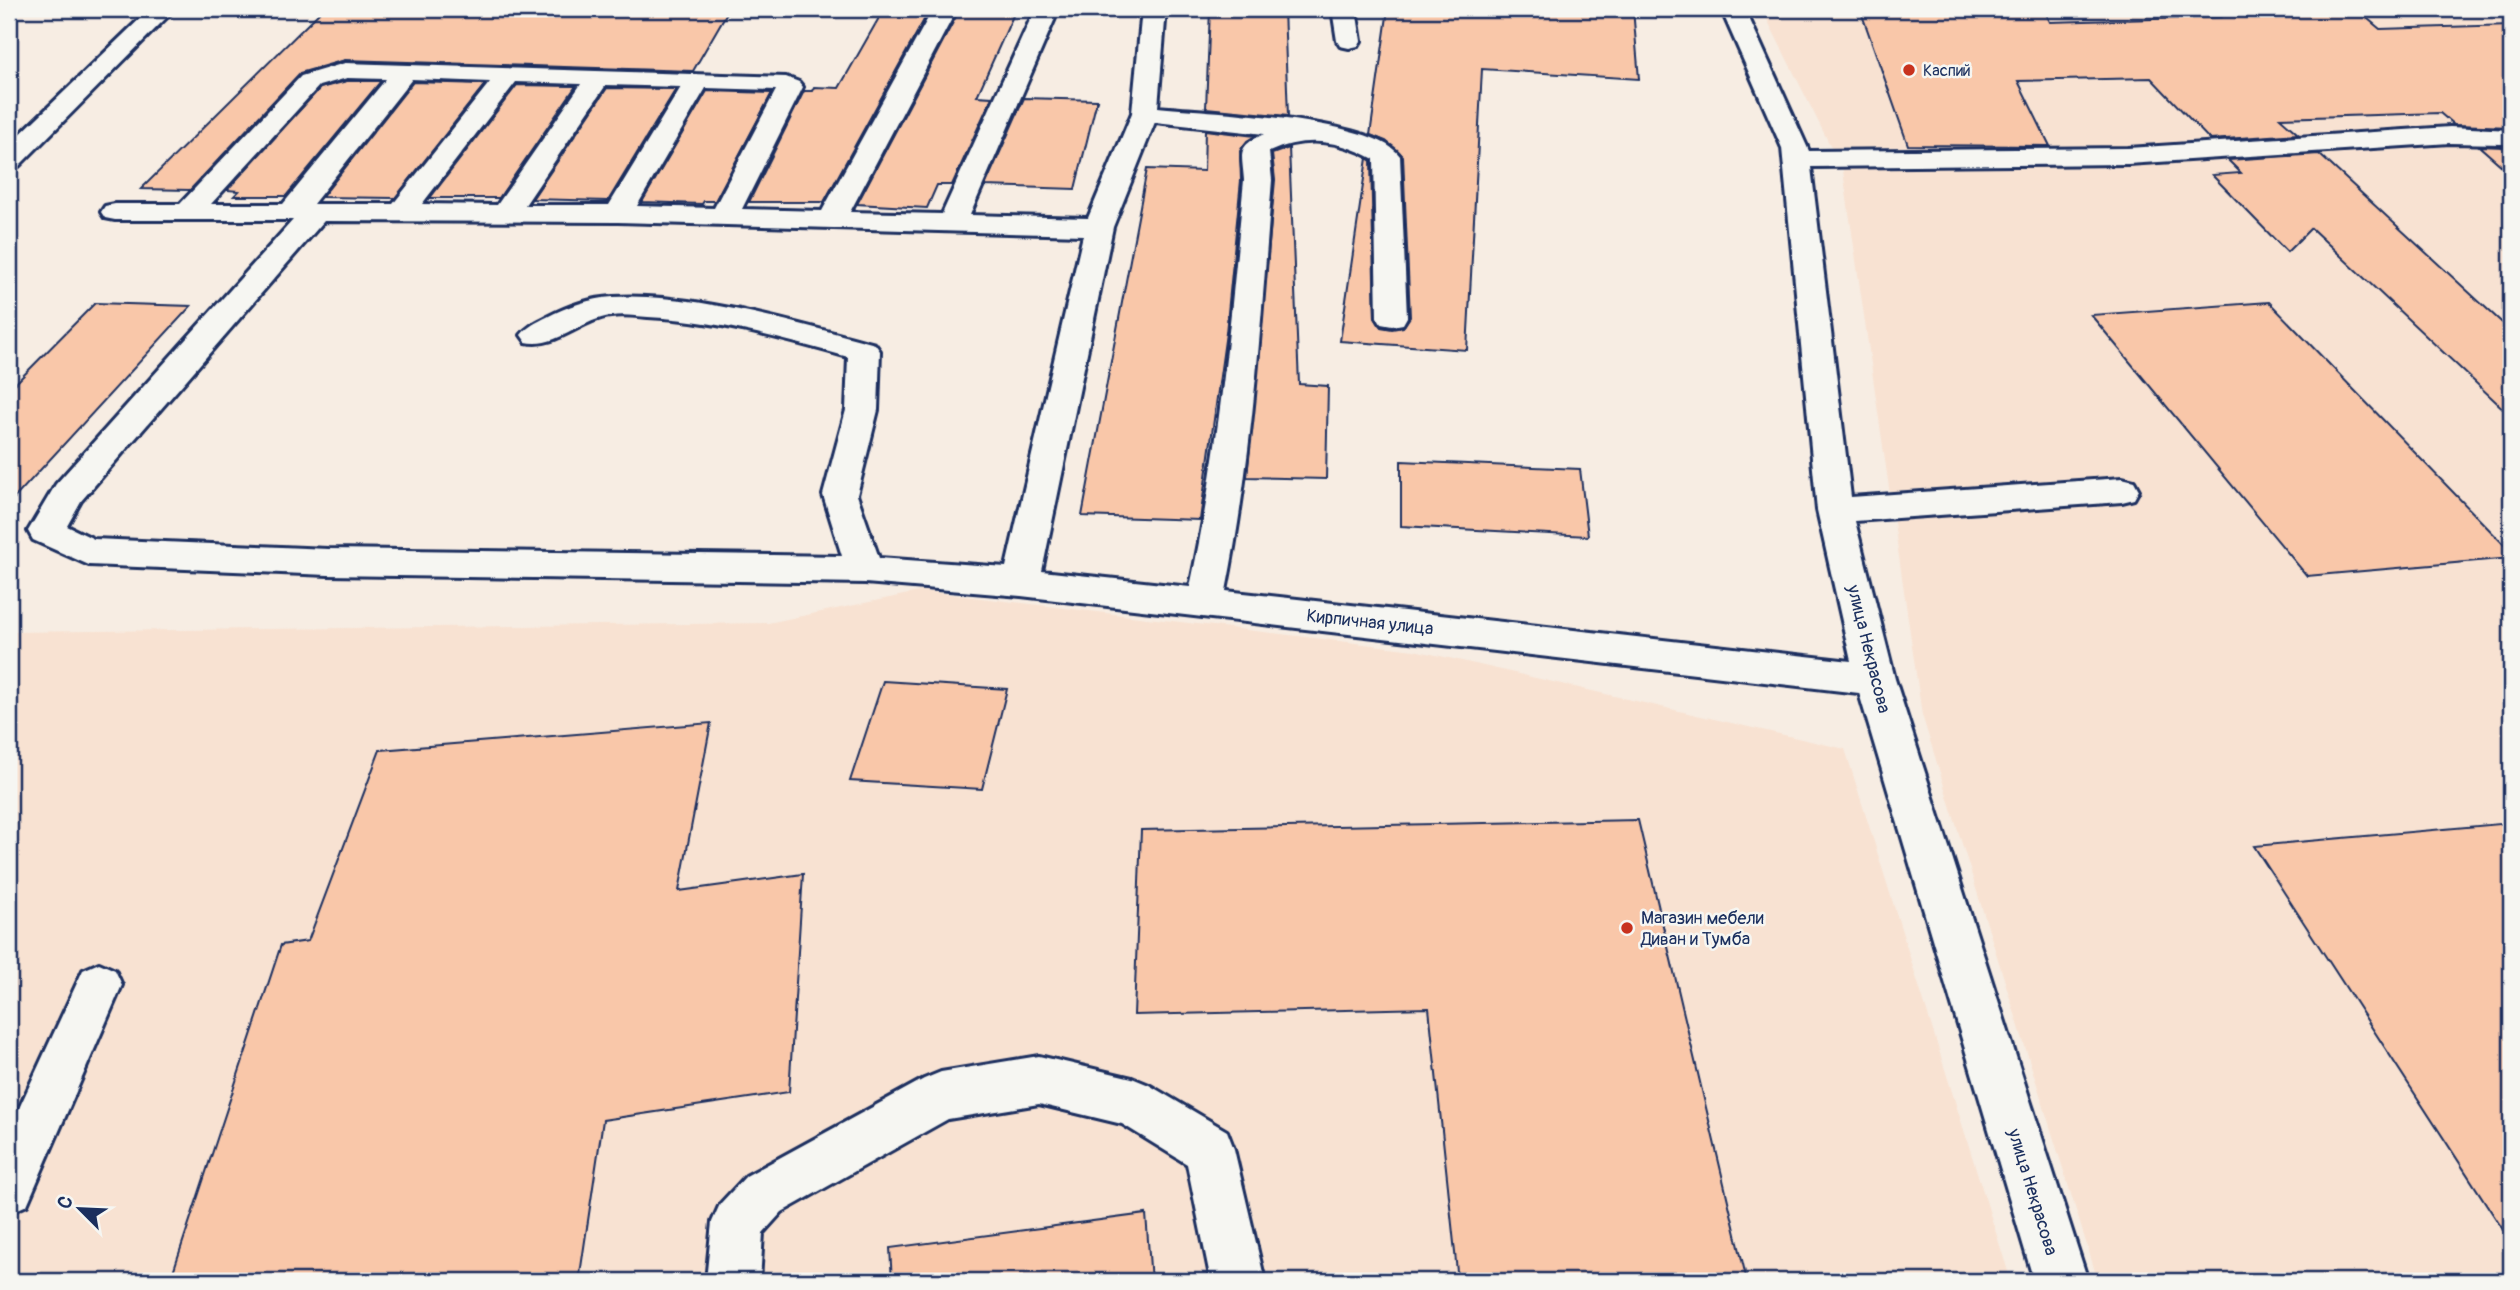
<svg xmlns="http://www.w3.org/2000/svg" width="2520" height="1290" font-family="Pangolin,sans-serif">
  <rect width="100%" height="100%" fill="#f7ede3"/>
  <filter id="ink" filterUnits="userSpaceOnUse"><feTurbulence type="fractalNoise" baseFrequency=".0143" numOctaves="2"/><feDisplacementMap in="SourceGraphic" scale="14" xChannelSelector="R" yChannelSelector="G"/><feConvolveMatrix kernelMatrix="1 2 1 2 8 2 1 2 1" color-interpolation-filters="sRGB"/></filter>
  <g filter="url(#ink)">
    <path fill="#f8e2d2" d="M1762 9H2511V1281H2098L1922 715 1843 171Z
      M923 591 1414 650 1845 749 2011 1281H9V632L768 623Z"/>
    <path fill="#f9c7a9" stroke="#1b2f5e" stroke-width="2" d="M323 9H729L693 71 345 60 300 73 190 190 141 189Z
      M884 9H930L824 202H749L804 91H812L814 87 839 88Z
      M960 9H1016L977 96 992 97 952 185H937L927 208 857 204Z
      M1210 9H1284L1288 116 1206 108Z
      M1388 9H1633L1639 79 1482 69 1467 350 1340 341 1367 158 1371 161 1375 318 1381 327 1392 329 1403 327 1410 317 1403 156 1386 141 1370 135Z
      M1860 9H2044L2050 22 2221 17 2212 9H2356L2380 29 2511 25V127L2454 125 2440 113 2280 118 2298 134 2210 140 2151 78 2018 81 2050 146 1908 145Z
      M347 81H381L286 196H234L239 191 227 190 320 88Z
      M413 82 485 84 395 198 322 197Z
      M517 85 576 86 499 198H430Z
      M607 88 676 89 608 201 532 199Z
      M707 91 772 93 715 201H704L702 204 642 202Z
      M1024 98 1097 100 1075 189 985 186Z
      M1205 130 1255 136 1247 141 1240 151 1241 180 1226 333 1200 520 1082 516 1147 169 1204 171Z
      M2511 145V174L2479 146 2503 147Z
      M1289 148 1299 384 1328 386 1326 479 1247 477 1275 180 1272 154Z
      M2319 154 2511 331V416L2311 228 2287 252 2212 175 2241 173 2228 160Z
      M2269 302 2511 552V558L2307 576 2091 315Z
      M95 303 191 306 9 504V390Z
      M1401 461 1580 469 1588 536 1401 526Z
      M883 681 1007 689 982 789 850 781Z
      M711 723 679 891 803 874 789 1092 603 1120 579 1281H170L281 945 308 941 380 750Z
      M1638 820 1747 1281H1458L1429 1008 1134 1015 1141 830Z
      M2511 823V1242L2254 846Z
      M1146 1214 1151 1281H892L890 1248Z"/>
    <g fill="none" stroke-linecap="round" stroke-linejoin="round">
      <defs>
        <path id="minor" d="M150 9H175L19 166 9 168V145Z
          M933 9H957L850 212 942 214 1035 9H1059L970 215 1088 218 1132 113 1142 9H1166L1158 107C1207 112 1374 118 1400 156L1407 317 1403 324 1392 326 1381 324 1377 317 1374 159C1341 140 1304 135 1269 152L1272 180C1261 318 1253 455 1226 591L1851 661 1817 510 1782 148 1721 9H1745L1809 151 2128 148 2450 127 2511 130V142L2503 144 2450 143 2128 164 1811 167 1851 497 2122 478 2134 481 2139 490 2134 499 2122 502 1855 521 1895 679 2088 1281H2034L1859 693 1021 596 865 583 328 575 89 565 33 540 28 531 56 484 293 220H115L105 218 101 212 105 206 115 204H180L301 76 345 63 786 77 799 82 803 87 742 209 822 211ZM347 78 386 79 283 204H211L319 86ZM412 79 490 82 393 204H313ZM516 82 581 84 497 205 422 204ZM606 85 681 87 609 205H525ZM706 88 776 90 714 208 637 206ZM1155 122 1264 134C1236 147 1242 152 1244 180 1231 316 1219 453 1190 587L1042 571 1113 227ZM324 221 618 222 1083 235 1006 567 879 558 857 495 878 410 880 351 875 344C799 324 692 292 613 297 591 298 566 307 547 317 537 322 528 326 521 335L526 342C555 349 582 319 611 316 623 314 636 316 648 317 716 320 783 339 848 357L846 410 823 495 842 556 328 549 94 539 67 526 81 501Z
          M1332 9H1356L1361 41 1358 46 1349 48 1340 46 1337 41Z
          M99 963 115 970 122 985 27 1205 9 1213V1130L83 970Z
          M1039 1056 1132 1078 1149 1085 1227 1131 1234 1149 1265 1281H1211L1187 1164 1122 1124 1039 1104 948 1119 782 1212 763 1233 760 1281H706L712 1222 720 1204 746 1176 924 1079 941 1072Z"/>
      </defs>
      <use href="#minor" stroke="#1b2f5e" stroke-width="6"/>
      <use href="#minor" fill="#f6f6f2" fill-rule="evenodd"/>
    </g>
  </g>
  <g fill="#c8321e" stroke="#f6f6f2" stroke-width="2.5">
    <circle cx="1909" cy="70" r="7"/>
    <circle cx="1627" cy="928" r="7"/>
  </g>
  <g text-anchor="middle" stroke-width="5" stroke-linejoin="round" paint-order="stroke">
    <g font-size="16" fill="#1b2f5e" stroke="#f6f6f2" text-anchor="start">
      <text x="1923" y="76">Каспий</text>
    </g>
    <g font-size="18" fill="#1b2f5e" stroke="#f6f6f2">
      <text transform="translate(1370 622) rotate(6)" y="6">Кирпичная улица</text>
      <text transform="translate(1869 649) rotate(76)" y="6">улица Некрасова</text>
      <text transform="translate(2033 1192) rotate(73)" y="6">улица Некрасова</text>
    </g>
    <g font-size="18" fill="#1b2f5e" stroke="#f6f6f2" text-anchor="start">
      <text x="1641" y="924">Магазин мебели<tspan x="1641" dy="21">Диван и Тумба</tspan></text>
    </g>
  </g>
  <rect width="2520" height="1290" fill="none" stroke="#f6f6f2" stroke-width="35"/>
  <rect x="18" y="18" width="2485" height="1255" fill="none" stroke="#1b2f5e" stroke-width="2.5" filter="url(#ink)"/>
  <g transform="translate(80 1209) rotate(294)" stroke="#f6f6f2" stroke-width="5" paint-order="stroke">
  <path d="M0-5L12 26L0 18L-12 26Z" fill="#1b2f5e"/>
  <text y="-10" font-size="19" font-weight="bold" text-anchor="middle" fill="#1b2f5e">С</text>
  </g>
</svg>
